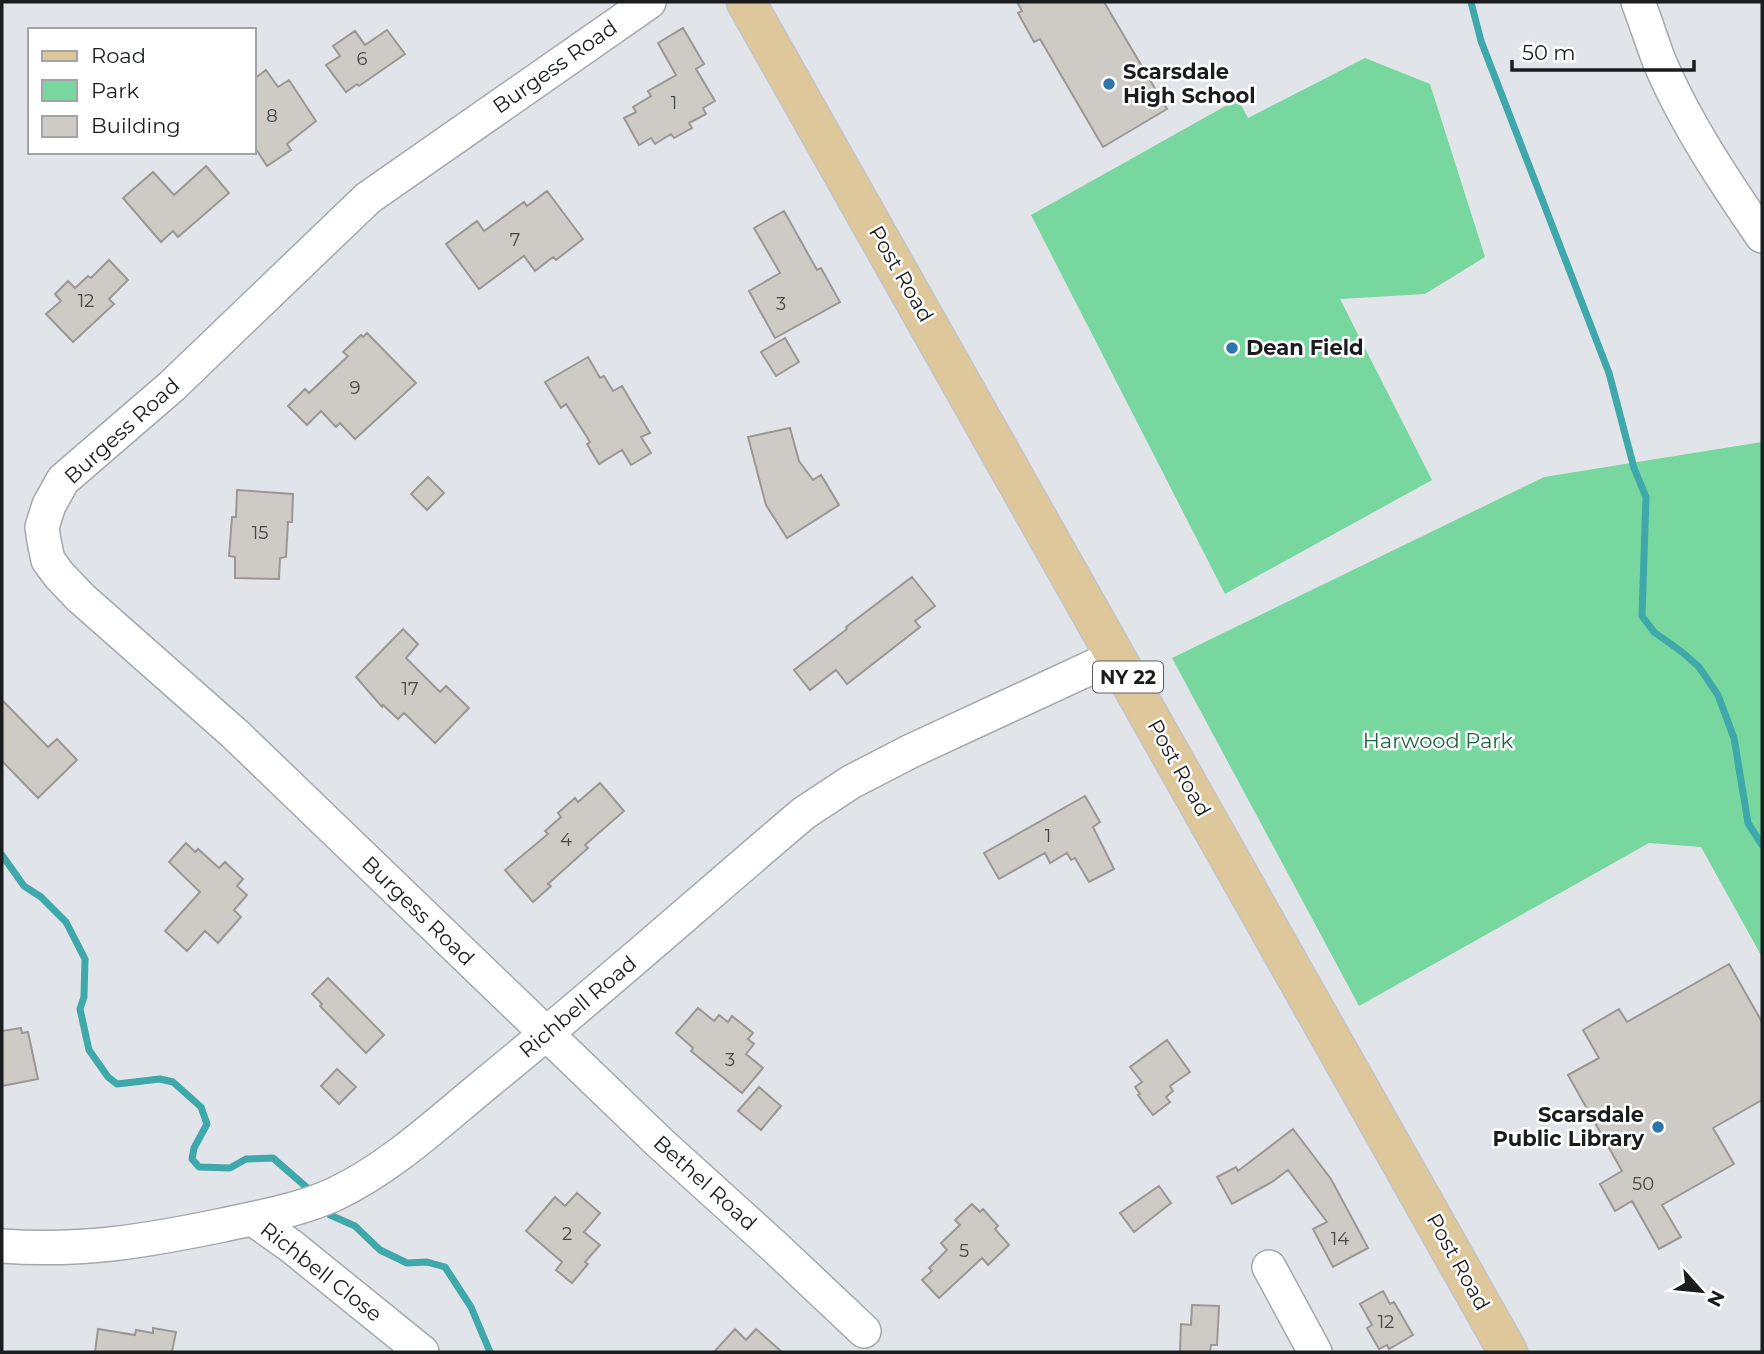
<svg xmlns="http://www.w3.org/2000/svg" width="1764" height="1354" font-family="Montserrat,sans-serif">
  <rect width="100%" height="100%" fill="#e1e5ea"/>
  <path fill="#78d79f" d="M1365 58 1430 84 1485 257 1425 294 1340 299 1432 480 1225 594 1031 215 1238 99 1248 118Z
    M1762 442V957L1701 847 1649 843 1359 1006 1172 658 1544 477Z"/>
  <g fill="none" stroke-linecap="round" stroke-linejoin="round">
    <path stroke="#3ea8aa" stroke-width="7" d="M1471 2 1481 41 1609 373 1634 468 1646 497 1642 616 1654 632 1682 652 1699 667 1718 695 1734 738 1748 823 1762 845
      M2 855 24 886 41 897 66 922 85 959 84 997 80 1009 89 1050 108 1077 117 1084 160 1079 173 1082 201 1107 207 1124 194 1148 192 1159 199 1167 230 1168 246 1159 273 1158 312 1192
      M324 1207 330 1215 355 1226 380 1250 407 1263 427 1262 445 1267 471 1307 490 1352"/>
  </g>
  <path fill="#cecac5" stroke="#9b9793" stroke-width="2" d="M1017 2H1104L1167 109 1103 147 1040 39 1034 42 1018 13 1022 11Z
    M683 28 704 64 696 69 715 101 703 108 706 114 689 123 692 128 674 138 671 134 655 144 651 138 639 145 624 118 636 112 633 107 651 96 648 91 676 75 658 43Z
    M387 30 405 54 359 86 357 84 346 92 326 65 340 56 333 46 355 31 365 45Z
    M266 70 278 87 289 80 316 121 287 144 291 150 267 166 254 146V79Z
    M206 166 229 193 178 237 173 231 161 242 123 198 153 172 174 195Z
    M547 191 583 239 556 260 553 257 535 271 524 256 479 289 446 244 477 221 484 231 524 202 527 206Z
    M784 211 817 270 821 268 840 302 775 338 749 291 780 273 754 228Z
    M109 260 128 280 109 299 114 304 73 342 46 314 61 301 55 294 68 281 75 288 88 276 91 278Z
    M367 333 416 383 355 439 340 423 336 427 321 411 307 425 288 406 305 389 309 393 348 356 343 352 361 335 363 337Z
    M785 338 799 362 776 376 761 352Z
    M588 357 600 378 604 376 613 391 622 386 650 433 641 437 651 453 631 465 622 450 599 464 587 444 590 442 566 404 561 408 545 382Z
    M790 428 799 461 813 480 821 475 839 505 787 538 766 505 748 437Z
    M428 477 444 493 427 510 411 494Z
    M237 490 293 494 292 522H288L286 557 280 558 279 579 235 578V557L229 556 232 517H236Z
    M912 577 935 606 915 621 920 627 847 684 836 670 810 690 794 670 847 629 846 627Z
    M403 629 418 644 406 658 440 692 446 686 469 708 435 743 404 713 398 719 383 705 382 707 356 677Z
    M2 700 48 747 57 739 77 760 38 798 2 761Z
    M600 783 624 811 585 845 588 848 548 884 551 886 533 902 505 870 548 834 545 831 561 817 558 813 575 798 578 802Z
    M1085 796 1100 822 1093 827 1114 869 1089 882 1075 858 1071 860 1067 853 1050 863 1045 853 999 879 984 853Z
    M186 843 195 852 198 849 219 868 225 862 243 879 237 886 247 895 234 910 241 917 218 943 205 931 187 951 165 931 200 892 169 862Z
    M1729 964 1762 1022V1100L1713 1128 1734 1164 1662 1205 1681 1237 1659 1249 1632 1201 1615 1211 1600 1184 1622 1171 1568 1075 1599 1058 1583 1030 1619 1009 1627 1022Z
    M328 978 384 1035 366 1053 320 1006 322 1004 312 994Z
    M698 1008 714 1021 719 1015 728 1022 732 1016 753 1033 748 1039 754 1044 746 1054 763 1068 742 1093 691 1051 693 1048 676 1033Z
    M21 1028 22 1033 28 1032 38 1079 2 1086V1031Z
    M1167 1040 1190 1072 1170 1086 1173 1091 1166 1097 1170 1102 1153 1115 1138 1095 1140 1094 1135 1087 1142 1082 1130 1067Z
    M337 1069 356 1087 339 1104 321 1086Z
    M759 1087 781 1106 761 1130 738 1111Z
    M1293 1129 1331 1179 1368 1248 1333 1267 1313 1229 1327 1222 1288 1170 1272 1182 1232 1204 1217 1177 1236 1167 1238 1171Z
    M1159 1186 1171 1203 1134 1232 1120 1213Z
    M577 1193 600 1213 584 1232 600 1245 585 1262 588 1264 572 1283 556 1270 562 1262 526 1231 555 1197 565 1206Z
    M972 1204 980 1212 983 1209 998 1226 995 1229 1009 1245 988 1265 982 1258 939 1298 922 1280 932 1271 929 1268 947 1250 941 1243 960 1225 955 1220Z
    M1383 1291 1390 1304 1394 1302 1413 1335 1389 1349 1387 1345 1379 1349 1367 1328 1372 1325 1360 1304Z
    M1192 1305 1219 1306 1217 1345H1211L1210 1352H1180L1181 1324 1191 1325Z
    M153 1328 176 1332 172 1352H95L98 1329 135 1335 136 1330 153 1333Z
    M735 1329 746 1340 756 1329 782 1352H714Z"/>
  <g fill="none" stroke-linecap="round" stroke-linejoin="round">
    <defs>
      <path id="minor" d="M649 2 368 198 172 386 63 480 49 505 42 527 44 541 48 560 59 575 81 598 235 734 659 1142 776 1248 864 1331
        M1638 2C1646 22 1652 43 1660 63 1686 124 1725 182 1762 236
        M253 1219 291 1246 422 1352
        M2 1246C80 1252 146 1241 223 1225 260 1217 300 1210 335 1194 392 1167 440 1121 489 1081 596 994 699 902 804 813L851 782 911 751 1116 656
        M1269 1267 1315 1352"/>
      <path id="major" d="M746 2 1508 1352"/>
    </defs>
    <use href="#minor" stroke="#a4a7ac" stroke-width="36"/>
    <use href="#major" stroke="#c3c4c4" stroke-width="41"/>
    <use href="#minor" stroke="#fff" stroke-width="33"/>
    <use href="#major" stroke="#ddc79b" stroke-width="38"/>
  </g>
  <g fill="#2d76aa" stroke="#fff" stroke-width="2.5">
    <circle cx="1109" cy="84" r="7"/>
    <circle cx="1232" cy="348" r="7"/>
    <circle cx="1658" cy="1127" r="7"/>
  </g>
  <g text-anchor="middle" stroke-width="5" stroke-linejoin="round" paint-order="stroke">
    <g font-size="18" fill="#474848">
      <text x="362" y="65">6</text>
      <text x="674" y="109">1</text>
      <text x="272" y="122">8</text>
      <text x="515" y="246">7</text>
      <text x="86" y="307">12</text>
      <text x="781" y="310">3</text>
      <text x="355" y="394">9</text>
      <text x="260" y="539">15</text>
      <text x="410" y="695">17</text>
      <text x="1048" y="842">1</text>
      <text x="566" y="846">4</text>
      <text x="730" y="1066">3</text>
      <text x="1643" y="1190">50</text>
      <text x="567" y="1240">2</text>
      <text x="1340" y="1245">14</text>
      <text x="964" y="1257">5</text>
      <text x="1386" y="1328">12</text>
    </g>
    <rect fill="#fff" stroke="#5f6062" stroke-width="2" x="1093" y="661.5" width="70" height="31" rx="5"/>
    <g font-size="19" font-weight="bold" fill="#1a1c1e">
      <text x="1128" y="684">NY 22</text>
    </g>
    <g font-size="21" fill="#1a1c1e" stroke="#fff">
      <text transform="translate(555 67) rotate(-35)" y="7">Burgess Road</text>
      <text transform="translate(901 274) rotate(60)" y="7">Post Road</text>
      <text transform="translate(122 431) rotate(-42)" y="7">Burgess Road</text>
      <text transform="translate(1179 768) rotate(61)" y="7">Post Road</text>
      <text transform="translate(418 911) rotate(44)" y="7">Burgess Road</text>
      <text transform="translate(578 1007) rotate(-40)" y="7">Richbell Road</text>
      <text transform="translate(705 1183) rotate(42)" y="7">Bethel Road</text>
      <text transform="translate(1458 1262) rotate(61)" y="7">Post Road</text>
      <text transform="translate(321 1272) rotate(38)" y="7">Richbell Close</text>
    </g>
    <g font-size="21" font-weight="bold" fill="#1a1c1e" stroke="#fff" text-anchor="start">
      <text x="1123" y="79">Scarsdale<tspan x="1123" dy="24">High School</tspan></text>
      <text x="1246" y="355">Dean Field</text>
      <text x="1644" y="1122" text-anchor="end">Scarsdale<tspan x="1644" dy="24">Public Library</tspan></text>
    </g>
    <g font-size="21" fill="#1f6540" stroke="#fff">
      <text x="1438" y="748">Harwood Park</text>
    </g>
  </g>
  <rect width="1764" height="1354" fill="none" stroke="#1a1c1e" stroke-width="7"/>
  <rect x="28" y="28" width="228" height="126" fill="#ffffff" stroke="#a3a4a5" stroke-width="2"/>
  <rect x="42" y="51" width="35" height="10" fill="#ddc79b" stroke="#a3a4a5" stroke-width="2"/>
  <text x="91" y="63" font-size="21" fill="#1a1c1e">Road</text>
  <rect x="42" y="80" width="35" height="21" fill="#78d79f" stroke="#a3a4a5" stroke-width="2"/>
  <text x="91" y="98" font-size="21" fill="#1a1c1e">Park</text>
  <rect x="42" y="116" width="35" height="21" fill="#cecac5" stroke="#a3a4a5" stroke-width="2"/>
  <text x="91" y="133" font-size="21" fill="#1a1c1e">Building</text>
  <g transform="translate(1701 1291) rotate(117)" stroke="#ffffff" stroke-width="5" paint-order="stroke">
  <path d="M0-5L12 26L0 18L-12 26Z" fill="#1a1c1e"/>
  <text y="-10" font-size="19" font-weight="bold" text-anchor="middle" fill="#1a1c1e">N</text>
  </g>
  <path d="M1512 60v10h182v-10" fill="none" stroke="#1a1c1e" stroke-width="3.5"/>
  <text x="1522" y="60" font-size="21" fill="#1a1c1e" stroke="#ffffff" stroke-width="5" paint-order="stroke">50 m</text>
</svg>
